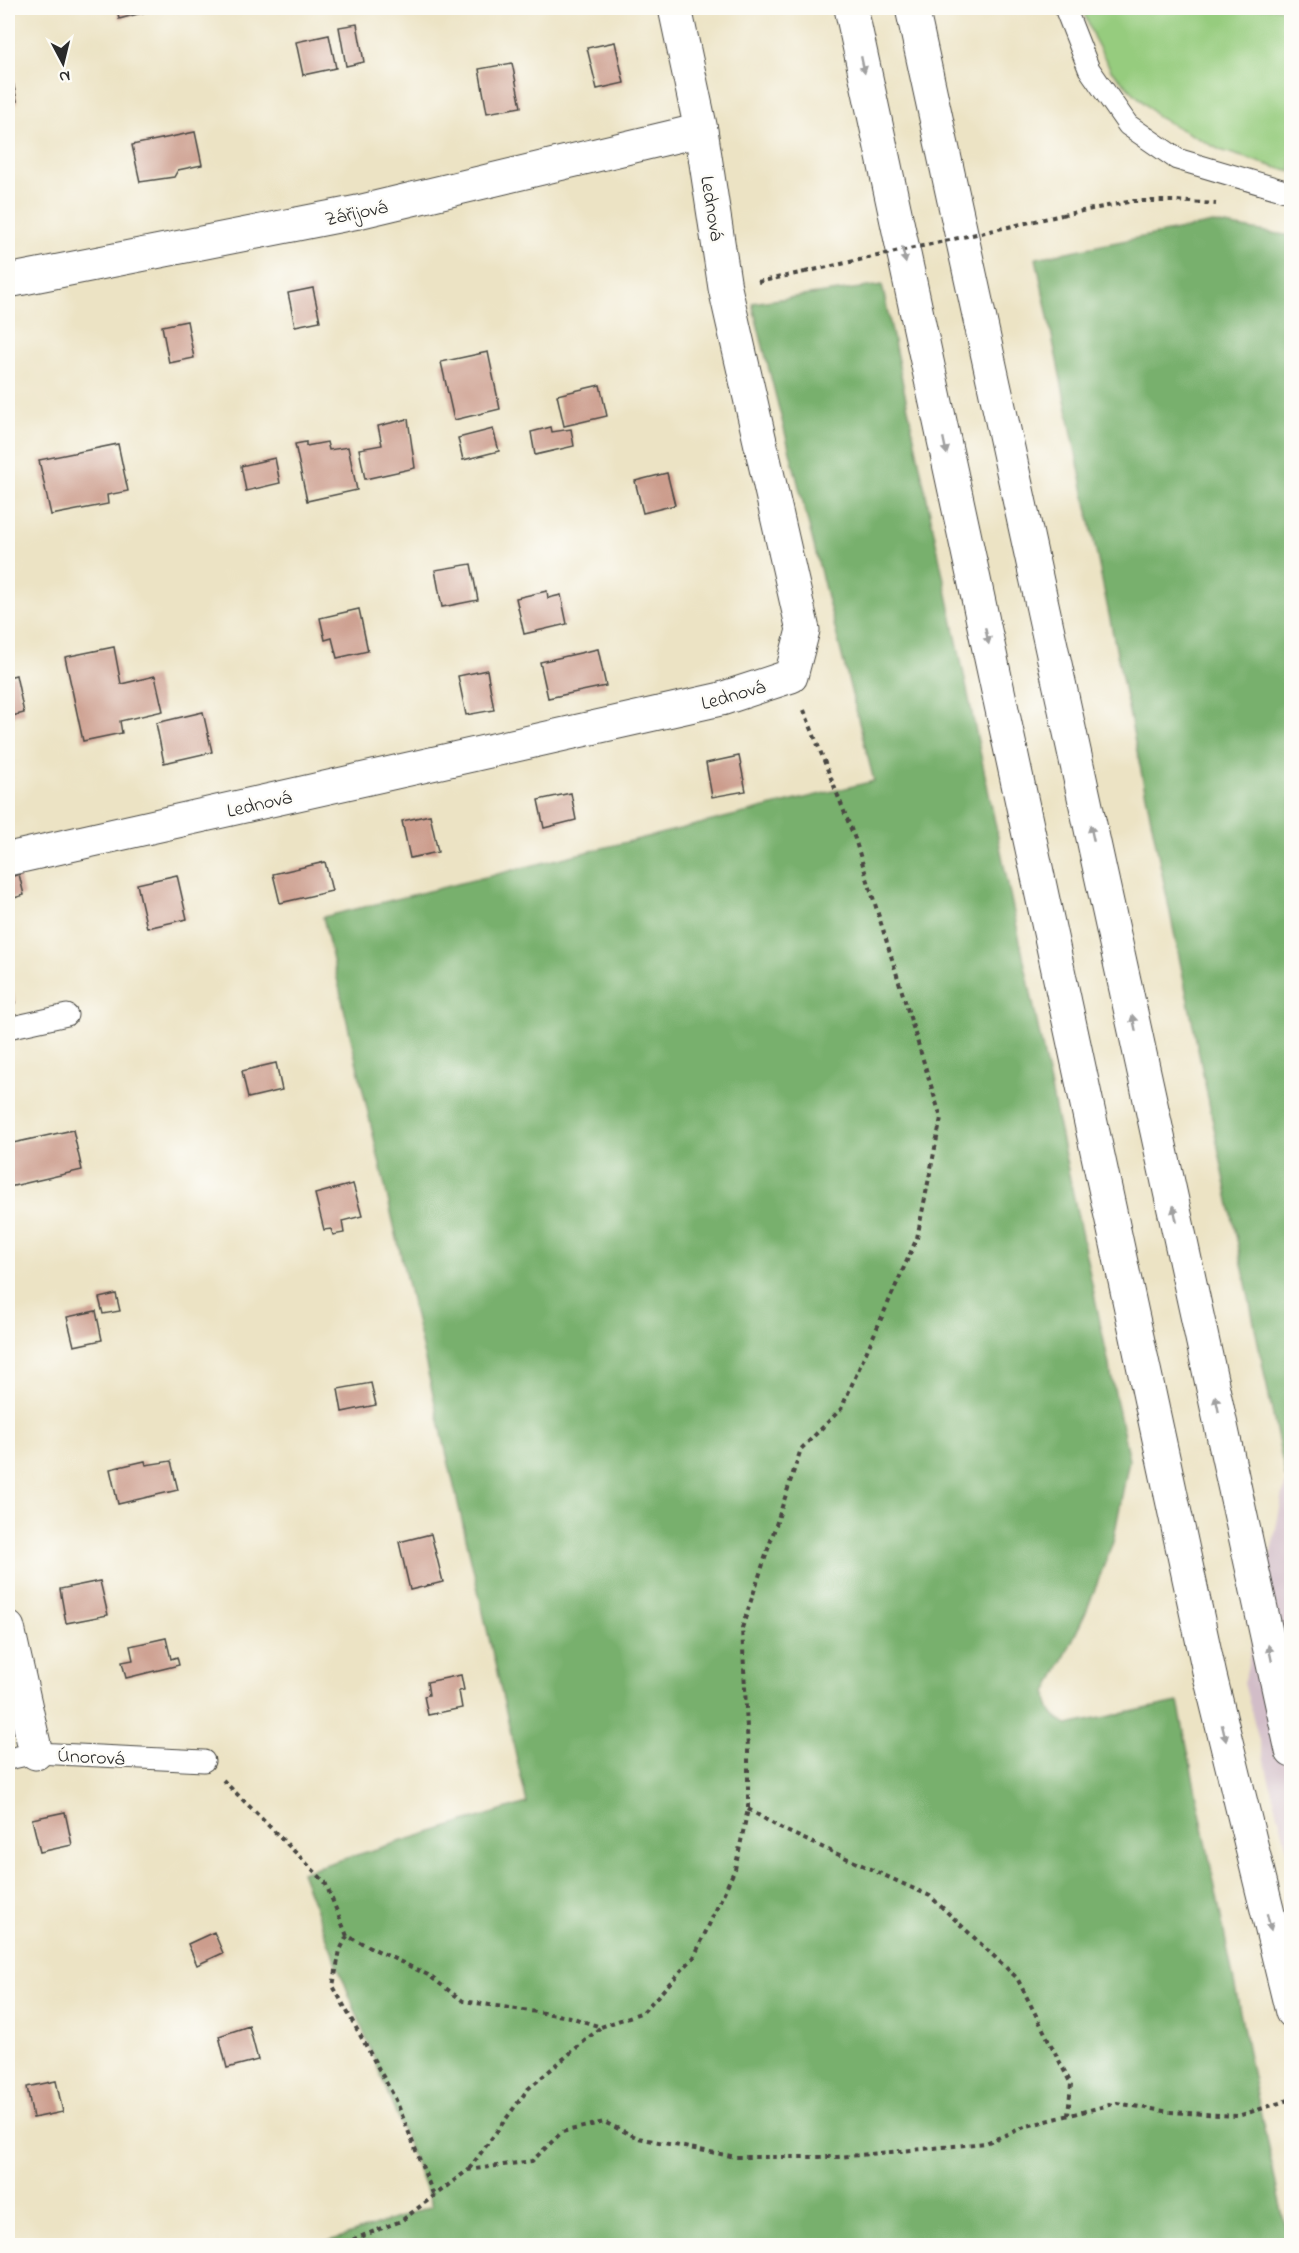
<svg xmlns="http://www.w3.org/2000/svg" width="1299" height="2253" font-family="'Indie Flower',sans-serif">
  <rect width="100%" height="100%" fill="#fdfcf7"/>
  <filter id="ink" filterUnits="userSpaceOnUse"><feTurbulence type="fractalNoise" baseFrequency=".0167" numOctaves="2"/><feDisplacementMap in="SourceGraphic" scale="12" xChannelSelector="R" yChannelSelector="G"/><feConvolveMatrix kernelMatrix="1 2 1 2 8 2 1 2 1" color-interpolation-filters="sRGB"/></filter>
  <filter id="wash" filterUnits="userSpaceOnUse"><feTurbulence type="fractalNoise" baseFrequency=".008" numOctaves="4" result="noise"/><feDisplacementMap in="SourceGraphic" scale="24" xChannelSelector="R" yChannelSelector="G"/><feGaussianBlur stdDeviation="1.35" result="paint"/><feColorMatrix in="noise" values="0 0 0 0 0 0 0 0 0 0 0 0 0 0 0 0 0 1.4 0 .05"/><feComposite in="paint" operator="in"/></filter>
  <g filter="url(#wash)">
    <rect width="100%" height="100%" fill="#ece3c4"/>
    <path fill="#d2bdc8" d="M1291 1455V1864L1244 1683Z"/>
    <path fill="#96cc7e" stroke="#607c54" stroke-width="1.5" d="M1082 8H1291V172L1220 150 1158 117 1111 70 1094 38Z"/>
    <path fill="#78b06d" stroke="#526e4c" stroke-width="1.5" d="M1213 223 1291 236 1292 1455 1286 1479 1036 258Z
      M882 285 1129 1460 1113 1542 1086 1612 1047 1693C1048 1710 1052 1717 1068 1725L1178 1702 1254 2082 1289 2245H318L432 2206 301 1872 527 1803 323 917 874 781 752 303Z"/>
    <g id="blocks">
      <path fill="#cc9d8d" d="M117 8H160L119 19Z
        M357 24 364 62 346 66 339 27Z
        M329 35 336 68 303 75 296 42Z
        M615 42 624 83 597 89 587 48Z
        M8 58 17 101 16 104 8 106Z
        M512 63 521 107 487 113 479 69Z
        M195 132 202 165 178 170 174 177 140 182 132 145Z
        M313 288 320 321 295 326 288 293Z
        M187 321 194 358 169 363 162 326Z
        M488 352 500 409 454 420 441 362Z
        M600 385 607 416 564 426 557 395Z
        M408 419 415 468 365 479 359 449 382 445 378 426Z
        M551 427 552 432 571 429 574 446 535 455 531 432Z
        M493 429 499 451 463 460 458 438Z
        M306 442V446L327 442 329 450 348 447 357 490 307 501 295 444Z
        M118 444 128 491 107 495 108 504 51 515 39 460Z
        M275 458 280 483 246 491 241 466Z
        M667 473 675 505 643 513 635 481Z
        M471 564 478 600 442 607 435 570Z
        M547 591 548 598 561 595 567 624 524 634 516 598Z
        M359 609 368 651 337 658 332 638 325 640 320 618Z
        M114 647 121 684 155 676 163 711 120 721 122 733 83 741 65 657Z
        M598 649 606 686 548 698 540 662Z
        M487 670 494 710 466 715 458 676Z
        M16 675 24 713 8 717V677Z
        M203 712 212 752 164 763 156 723Z
        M739 756 746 791 712 797 706 763Z
        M571 793 576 820 544 828 538 800Z
        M430 815 438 852 410 858 402 821Z
        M325 862 332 891 280 903 273 874Z
        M19 874 24 895 8 900V878Z
        M177 875 187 919 147 928 137 884Z
        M13 992 15 1003 8 1005V993Z
        M276 1063 282 1090 248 1098 242 1071Z
        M73 1130 82 1170 9 1187 8 1144Z
        M353 1184 362 1216 342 1221 344 1233 333 1235 331 1229 324 1230 315 1194Z
        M116 1294 120 1311 103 1314 99 1298Z
        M96 1311 102 1340 74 1346 67 1317Z
        M371 1383 376 1405 342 1412 338 1389Z
        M145 1461 146 1465 171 1461 178 1490 118 1504 110 1469Z
        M431 1534 443 1582 410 1590 399 1542Z
        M100 1581 108 1615 66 1623 60 1589Z
        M166 1638 171 1659 177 1657 179 1665 126 1678 122 1662 133 1660 130 1646Z
        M461 1675 464 1690 459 1691 462 1708 428 1715 424 1696 429 1695 427 1682Z
        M65 1812 72 1845 40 1852 32 1819Z
        M214 1932 223 1953 197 1965 188 1944Z
        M249 2026 258 2060 227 2068 219 2036Z
        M56 2081 63 2112 33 2118 27 2087Z"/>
    </g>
  </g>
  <g filter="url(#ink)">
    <use href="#blocks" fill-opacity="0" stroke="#484742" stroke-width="1.5"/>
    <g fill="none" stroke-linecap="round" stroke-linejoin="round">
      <defs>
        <path id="service" d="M1065 8 1089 69 1128 125 1177 159 1292 193
          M8 1028 67 1015
          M8 1759 36 1753 204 1761"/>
        <path id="minor" d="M8 281 358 212 701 130
          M8 859 721 699 791 676 803 630 725 288 701 130 675 8
          M8 1628 36 1753"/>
        <path id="trunk" d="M851 8 1210 1676 1292 2012
          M912 8 1292 1751"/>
      </defs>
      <use href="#service" stroke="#484742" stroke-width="23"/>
      <use href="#minor" stroke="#484742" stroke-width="35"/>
      <use href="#trunk" stroke="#484742" stroke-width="35"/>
      <path stroke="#484742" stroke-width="4" stroke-dasharray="4.5 4.5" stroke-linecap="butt" d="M1062 215 1133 201H1177L1216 204
        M758 282 805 272
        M223 1780 325 1882 347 1936 428 1975 463 2001 570 2017 601 2027 643 2012 694 1957 735 1869 748 1809V1749L742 1628 801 1449 841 1409 917 1238 941 1118 855 839 804 710
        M748 1809 782 1829 930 1896 1017 1978 1071 2084 1068 2115
        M347 1936 340 1950 333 1986 396 2100 434 2196
        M469 2169 528 2089 601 2027
        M336 2246 401 2221 468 2170 532 2161 562 2132 604 2122 638 2138 736 2157H838L986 2143 1027 2126 1117 2103 1169 2112 1238 2116 1292 2099"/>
      <use href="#service" stroke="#fff" stroke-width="21"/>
      <use href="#minor" stroke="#fff" stroke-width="33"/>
      <use href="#trunk" stroke="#fff" stroke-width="33"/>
      <path stroke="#484742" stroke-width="4" stroke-dasharray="4.5 4.5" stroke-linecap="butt" d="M805 272 1062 215"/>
    </g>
    <defs><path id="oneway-solid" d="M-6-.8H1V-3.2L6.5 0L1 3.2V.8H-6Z" transform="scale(1.5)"/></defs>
    <g fill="#a0a0a0">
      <use href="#oneway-solid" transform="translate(863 65) rotate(78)"/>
      <use href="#oneway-solid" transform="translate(904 255) rotate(78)"/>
      <use href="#oneway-solid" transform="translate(945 446) rotate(78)"/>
      <use href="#oneway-solid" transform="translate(987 636) rotate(78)"/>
      <use href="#oneway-solid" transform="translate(1092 833) rotate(-102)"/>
      <use href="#oneway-solid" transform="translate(1134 1023) rotate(-102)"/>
      <use href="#oneway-solid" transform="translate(1175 1214) rotate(-102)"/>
      <use href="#oneway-solid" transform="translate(1217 1404) rotate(-102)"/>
      <use href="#oneway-solid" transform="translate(1270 1653) rotate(-102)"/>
      <use href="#oneway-solid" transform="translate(1224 1733) rotate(76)"/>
      <use href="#oneway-solid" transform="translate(1269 1922) rotate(76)"/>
    </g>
  </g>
  <g text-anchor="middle" stroke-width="5" stroke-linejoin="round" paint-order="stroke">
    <g font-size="20" fill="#2b2b2b" stroke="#fdfcf7">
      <text transform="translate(713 208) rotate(81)" y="7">Lednová</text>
      <text transform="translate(356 212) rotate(-12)" y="7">Zářijová</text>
      <text transform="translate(733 694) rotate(-16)" y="7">Lednová</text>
      <text transform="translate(259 803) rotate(-13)" y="7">Lednová</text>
      <text transform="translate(91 1756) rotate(3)" y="7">Únorová</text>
    </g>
  </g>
  <rect width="1299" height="2253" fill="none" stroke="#fdfcf7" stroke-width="30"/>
  <g transform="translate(63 63) rotate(173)" stroke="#fdfcf7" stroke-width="4.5" paint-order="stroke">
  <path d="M0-4.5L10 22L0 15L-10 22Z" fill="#2b2b2b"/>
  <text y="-9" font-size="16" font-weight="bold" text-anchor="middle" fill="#2b2b2b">N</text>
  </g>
</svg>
